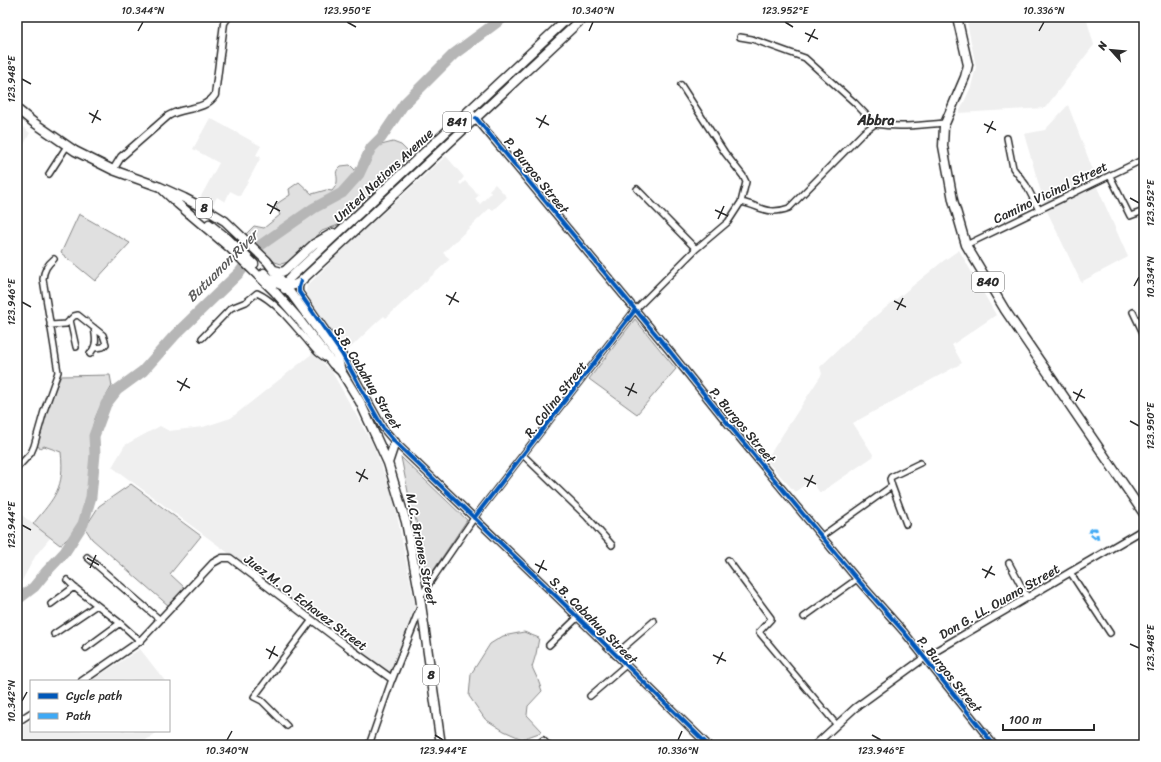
<svg xmlns="http://www.w3.org/2000/svg" width="1161" height="762" font-family="Sriracha,sans-serif">
  <rect width="100%" height="100%" fill="#fff"/>
  <filter id="ink" filterUnits="userSpaceOnUse"><feTurbulence type="fractalNoise" baseFrequency=".025" numOctaves="2"/><feDisplacementMap in="SourceGraphic" scale="8" xChannelSelector="R" yChannelSelector="G"/><feConvolveMatrix kernelMatrix="1 2 1 2 8 2 1 2 1" color-interpolation-filters="sRGB"/></filter>
  <g filter="url(#ink)">
    <path fill="#efefef" d="M966 17H1086L1094 45 1045 108 959 113 971 87 976 67Z
      M1068 105 1097 181 1045 206 1024 134 1045 130Z
      M210 118 261 146 256 155 261 157 240 196 230 191 225 202 217 197 212 206 199 200 219 163 193 149Z
      M17 122 30 133 17 158Z
      M446 156 464 177 459 183 461 185 465 181 479 195 475 199 480 204 491 193 489 190 495 184 507 197 493 210 490 208 443 253 450 259 386 318 384 316 376 323 345 353 308 298 306 292 307 286 330 263 334 256 368 221 379 217Z
      M1097 187 1128 257 1081 282 1046 209Z
      M959 250 996 315 952 345 962 363 853 423 874 456 820 493 811 480 795 492 766 460 822 374 820 367 862 327 942 262Z
      M313 353 332 372 373 445 393 496 415 605 391 673 112 467 125 445 160 426 169 431 203 427 231 418Z
      M17 511 50 538 36 555 20 584 17 585Z
      M140 649 165 681H91Z
      M31 720V731H159L139 745H17V730Z"/>
    <path fill="#e0e0e0" stroke="#868686" d="M393 142 401 145 407 151V157L404 163 341 224 322 231 291 261 281 264 275 262 246 234 254 226 264 228 280 215 275 205 290 195 289 189 299 182 312 194 326 190 332 191C334 188 337 185 337 182 338 173 333 173 341 166L350 165 355 170 360 169 377 146Z
      M79 214 130 243 95 281 61 253Z
      M635 319 676 369 637 414 589 379Z
      M110 375 112 386C103 402 92 418 91 437 90 443 92 449 92 455 92 471 88 508 81 522 76 531 68 539 60 545L33 524C55 497 65 488 61 452L44 446 41 448 37 446V443L41 434 49 402 61 376Z
      M401 457 467 520 427 580 422 543 408 492Z
      M131 484 201 536 170 574 185 588 169 606 92 539 85 528 99 506Z
      M524 632 539 638 536 654 532 667 538 680 542 691 528 706 527 715 542 731 539 733 522 739 504 731 485 719 469 696 471 674 490 644 503 636Z"/>
    <g fill="none" stroke-linecap="round" stroke-linejoin="round">
      <path stroke="#b6b6b6" stroke-width="11" d="M17 600 34 587 47 571 65 552 83 524 91 497 95 454 94 436 106 404 117 390 143 371 175 335 240 272 258 247 314 208 342 193 359 174 371 148 381 138 404 104 454 54 504 17"/>
      <defs>
        <path id="minor" d="M740 37 752 39 805 58 855 103 875 124
          M681 85 725 153 743 176 746 182 741 202
          M1007 138 1013 168 1026 185 1039 210
          M49 174 67 146
          M1110 176 1130 216 1144 211
          M637 189 696 249
          M741 202C761 206 767 216 789 208L864 132 875 124C898 128 922 125 945 123
          M966 245 1144 159
          M1133 312 1144 335
          M70 320 76 347
          M50 325 66 324 74 316 78 315 103 335 106 344 103 347 95 348
          M202 338 231 308 246 302 257 293C275 301 292 323 305 338 313 347 318 356 330 360
          M90 354C97 345 96 339 94 328
          M523 455 587 517 612 545
          M17 468 31 453 34 446 44 411 58 372 43 279C44 270 47 265 54 259
          M892 486 890 479 891 477 920 463
          M822 536 892 486 906 524
          M87 557 159 619
          M728 560 771 618V619L759 632 836 724
          M1009 563 1027 597
          M1070 572 1110 633
          M67 580 74 587 120 623 140 641
          M420 597 474 518 635 310 696 249 728 222 741 202
          M51 604 74 587
          M804 617 857 579
          M54 634 97 605
          M549 645 578 617
          M86 648 120 623
          M615 655 654 621
          M590 696 626 665
          M287 726 262 701 254 697 312 620
          M369 745 392 679
          M537 745 543 740 548 745"/>
        <path id="tertiary" d="M469 110 668 349 724 419 857 579 904 632 994 745
          M113 170 121 157 168 116C183 106 204 112 215 95L224 23 228 17
          M301 281 299 287V292L342 354 383 428 395 442 558 598 708 745
          M82 681 140 641 213 563 222 558H230L349 648 392 679 421 606
          M17 722 31 713
          M815 745 855 708 924 658 1144 529"/>
        <path id="primary" d="M17 109 33 122 75 151 113 170 160 187 184 198 207 210 225 221 267 261 337 356 341 371
          M160 187 178 204 230 248 275 292 297 317 333 364 341 371 360 402 388 463 406 522 420 597 441 745
          M209 224 228 239 254 264
          M274 270 282 272 286 270 314 244 333 233
          M264 273C275 284 287 292 301 281L584 17
          M285 289 287 281 291 277 569 17
          M388 463 395 442"/>
        <path id="trunk" d="M957 17 968 65 965 77 944 126 943 146 953 200 966 245 1005 310 1144 514"/>
      </defs>
      <use href="#minor" stroke="#2b2b2b" stroke-width="8"/>
      <use href="#tertiary" stroke="#2b2b2b" stroke-width="9"/>
      <use href="#primary" stroke="#2b2b2b" stroke-width="11"/>
      <use href="#trunk" stroke="#2b2b2b" stroke-width="11"/>
      <use href="#minor" stroke="#fff" stroke-width="5"/>
      <use href="#tertiary" stroke="#fff" stroke-width="6"/>
      <use href="#primary" stroke="#fff" stroke-width="8"/>
      <use href="#trunk" stroke="#fff" stroke-width="8"/>
      <path stroke="#3fa9f5" stroke-width="3" stroke-dasharray="6 3" stroke-linecap="butt" d="M1092 529H1096L1098 540 1089 533 1090 530Z"/>
      <defs>
        <path id="cycleway" d="M476 118 668 349 724 419 857 579 904 632 994 745
          M301 281 299 287V292L342 354 383 428 395 442 558 598 708 745
          M474 518 635 310"/>
      </defs>
      <use href="#cycleway" stroke="#fff" stroke-width="6"/>
      <use href="#cycleway" stroke="#0057b8" stroke-width="4"/>
    </g>
  </g>
  <path fill="none" stroke="#2b2b2b" stroke-width="1.5" d="M347 22 356 27M785 22 793 27M138 31 143 22M589 31 593 22M1039 31 1044 22M805 33 818 39M808 42 815 29M22 79 31 84M89 113 101 120M536 118 549 125M92 123 98 110M984 124 996 130M539 128 546 115M987 133 993 121M1130 198 1139 203M267 204 280 211M715 210 728 216M270 214 277 201M718 219 724 206M1134 286 1139 277M446 295 459 302M894 301 906 307M22 302 31 307M449 305 456 292M897 310 903 298M177 381 190 388M625 387 637 393M180 391 187 378M1073 392 1085 398M628 396 634 383M1076 401 1082 389M1130 421 1139 426M356 472 368 479M804 478 816 484M359 482 365 469M807 487 813 475M22 525 31 530M87 558 99 565M535 564 547 570M90 568 96 555M982 569 995 575M538 573 544 560M985 578 992 566M1130 644 1139 648M266 649 278 656M713 655 726 661M269 659 275 646M717 664 723 652M22 701 27 692M435 735 443 740M872 735 881 740M227 740 232 731M678 740 682 731"/>
  <g text-anchor="middle" stroke-width="3.5" stroke-linejoin="round" paint-order="stroke">
    <g fill="#fff" stroke="#6b6b6b" stroke-width="1">
      <rect x="443" y="112" width="28" height="20" rx="3"/>
      <rect x="196" y="198" width="16" height="20" rx="3"/>
      <rect x="972" y="272" width="32" height="20" rx="3"/>
      <rect x="423" y="665" width="16" height="20" rx="3"/>
    </g>
    <g font-size="12" font-weight="bold" fill="#2b2b2b">
      <text x="457" y="126">841</text>
      <text x="204" y="212">8</text>
      <text x="988" y="286">840</text>
      <text x="431" y="679">8</text>
    </g>
    <g font-size="13" fill="#2b2b2b" stroke="#fff">
      <text transform="translate(383 175) rotate(-43)" y="5">United Nations Avenue</text>
      <text transform="translate(537 175) rotate(51)" y="5">P. Burgos Street</text>
      <text transform="translate(1050 192) rotate(-26)" y="5">Camino Vicinal Street</text>
      <text transform="translate(368 378) rotate(59)" y="5">S.B. Cabahug Street</text>
      <text transform="translate(555 399) rotate(-52)" y="5">R. Colina Street</text>
      <text transform="translate(743 425) rotate(50)" y="5">P. Burgos Street</text>
      <text transform="translate(422 549) rotate(79)" y="5">M.C. Briones Street</text>
      <text transform="translate(999 601) rotate(-30)" y="5">Don G. LL. Ouano Street</text>
      <text transform="translate(306 602) rotate(37)" y="5">Juez M. O. Echavez Street</text>
      <text transform="translate(594 620) rotate(45)" y="5">S.B. Cabahug Street</text>
      <text transform="translate(950 674) rotate(51)" y="5">P. Burgos Street</text>
    </g>
    <g font-size="14" font-weight="bold" fill="#2b2b2b" stroke="#fff">
      <text x="876" y="125">Abbra</text>
    </g>
    <g font-size="14" font-style="italic" fill="#5c5c5c" stroke="#fff">
      <text transform="translate(222 266) rotate(-45)" y="5">Butuanon River</text>
    </g>
  </g>
  <rect width="1161" height="762" fill="none" stroke="#fff" stroke-width="44"/>
  <rect x="30" y="680" width="140" height="52" fill="#ffffff" stroke="#aaaaaa"/>
  <rect x="38" y="693" width="20" height="6" fill="#0057b8" stroke="#aaaaaa"/>
  <text x="66" y="700" font-size="12" fill="#2b2b2b">Cycle path</text>
  <rect x="38" y="713" width="20" height="6" fill="#3fa9f5" stroke="#aaaaaa"/>
  <text x="66" y="720" font-size="12" fill="#2b2b2b">Path</text>
  <g transform="translate(1111 50) rotate(297)" stroke="#ffffff" stroke-width="3" paint-order="stroke">
  <path d="M0-3L7 15L0 10L-7 15Z" fill="#2b2b2b"/>
  <text y="-6" font-size="11" font-weight="bold" text-anchor="middle" fill="#2b2b2b">N</text>
  </g>
  <path d="M1003 724v6h91v-6" fill="none" stroke="#2b2b2b" stroke-width="2"/>
  <text x="1009" y="724" font-size="12" fill="#2b2b2b" stroke="#ffffff" stroke-width="3" paint-order="stroke">100 m</text>
  <rect x="22" y="22" width="1117" height="718" fill="none" stroke="#2b2b2b" stroke-width="1.5"/>
  <g font-size="10" text-anchor="middle" fill="#2b2b2b">
    <text x="143" y="14">10.344°N</text>
    <text x="347" y="14">123.950°E</text>
    <text x="593" y="14">10.340°N</text>
    <text x="785" y="14">123.952°E</text>
    <text x="1044" y="14">10.336°N</text>
    <text transform="translate(11 79) rotate(-90)" y="4">123.948°E</text>
    <text transform="translate(1150 203) rotate(-90)" y="4">123.952°E</text>
    <text transform="translate(1150 277) rotate(-90)" y="4">10.334°N</text>
    <text transform="translate(11 302) rotate(-90)" y="4">123.946°E</text>
    <text transform="translate(1150 426) rotate(-90)" y="4">123.950°E</text>
    <text transform="translate(11 525) rotate(-90)" y="4">123.944°E</text>
    <text transform="translate(1150 648) rotate(-90)" y="4">123.948°E</text>
    <text transform="translate(11 701) rotate(-90)" y="4">10.342°N</text>
    <text x="227" y="754">10.340°N</text>
    <text x="443" y="754">123.944°E</text>
    <text x="678" y="754">10.336°N</text>
    <text x="881" y="754">123.946°E</text>
  </g>
</svg>
